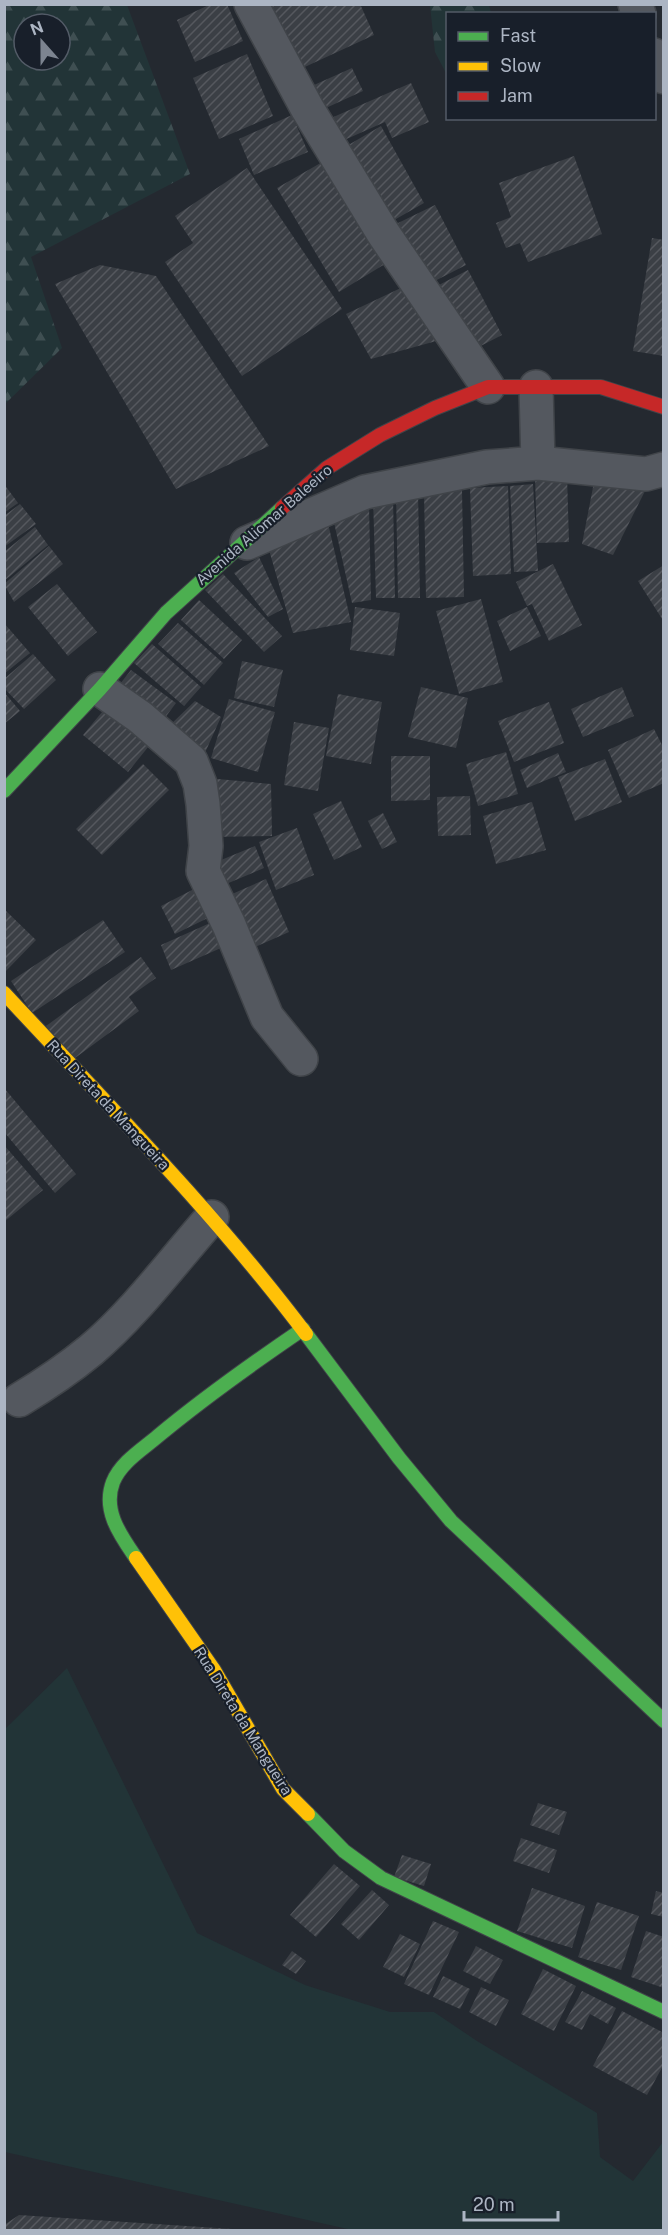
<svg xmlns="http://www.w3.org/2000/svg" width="668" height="2235" font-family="'Public Sans',sans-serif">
  <defs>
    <pattern id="forest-firs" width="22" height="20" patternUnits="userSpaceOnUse" patternTransform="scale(1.5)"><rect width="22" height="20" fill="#223437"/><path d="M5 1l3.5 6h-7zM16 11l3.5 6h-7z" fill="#3f4f52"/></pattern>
    <pattern id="building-hatch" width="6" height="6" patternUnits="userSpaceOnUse" patternTransform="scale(1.5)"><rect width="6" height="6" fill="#3b3f45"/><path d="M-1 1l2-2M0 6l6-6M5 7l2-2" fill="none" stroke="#55585e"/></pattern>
  </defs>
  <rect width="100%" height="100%" fill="#242930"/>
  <path fill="#223437" d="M67 1668 197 1933 305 1985 390 2012H434L477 2041 597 2113 600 2157 633 2181 663 2142V2230H352L5 2152V1729Z"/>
  <path fill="url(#forest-firs)" fill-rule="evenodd" d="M5 4 127 5 190 174 31 257 62 348 5 404ZM24 24H60V60H24Z
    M430 5H489L491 13 448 14 447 75 435 52Z"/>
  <path fill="url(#building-hatch)" d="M211 4H227L243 41 195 62 177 20Z
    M263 4H360L374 35 294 72Z
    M247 54 273 116 219 139 193 78Z
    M352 68 363 91 315 113 305 89Z
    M411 83 429 122 392 138 385 122 333 145 322 122Z
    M292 115 308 152 254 175 239 139Z
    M381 126 424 203 382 227 338 151Z
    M574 156 602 234 528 262 520 243 506 248 496 223 511 217 499 183Z
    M324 161 385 264 339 292 277 188Z
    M247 168 342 309 242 376 165 262 193 243 175 216Z
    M435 205 466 265 427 285 396 224Z
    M652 238 664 240V356L633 351Z
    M100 265 156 276 269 446 176 489 55 284Z
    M468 270 502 335 469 352 435 287Z
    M405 286 440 340 371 359 346 314Z
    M567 475 569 542 537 543 535 476Z
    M595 477 645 491 613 555 582 544Z
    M4 484 18 503 4 513Z
    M533 484 538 571 514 572 510 486Z
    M508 486 511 574 473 576 470 488Z
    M418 490 420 598H398L396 491Z
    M462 490 464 597 426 598 424 491Z
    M393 496 395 598H376L373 497Z
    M20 504 36 524 4 547V516Z
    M369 504 371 600 352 603 333 518Z
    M327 519 351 622 293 633 267 543Z
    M35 527 48 545 4 581V552Z
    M49 546 63 564 14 602 4 584Z
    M259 557 283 609 268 617 234 573Z
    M553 564 582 625 549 641 532 604 527 606 516 582Z
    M664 565V622L638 581Z
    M223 574 282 636 264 652 205 590Z
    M57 584 97 632 68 656 28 607Z
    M481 599 503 682 459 694 436 611Z
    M199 600 242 640 224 659 181 620Z
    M355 607 400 613 394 656 350 650Z
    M527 607 541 636 510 651 497 621Z
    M4 623 30 653 4 674Z
    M178 623 223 663 204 685 158 644Z
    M152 644 201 687 184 706 134 663Z
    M33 654 56 680 24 709 4 688V679Z
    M242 661 283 670 274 707 234 698Z
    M131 670 176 703 161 723 116 689Z
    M421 687 468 698 456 748 408 737Z
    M622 687 634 716 583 737 571 709Z
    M4 692 20 711 4 724Z
    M338 694 382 702 371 764 326 756Z
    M229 699 275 712 258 772 211 758Z
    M112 700 157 736 128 772 83 735Z
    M195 701 221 717 204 755 168 727Z
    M549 702 564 743 514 762 498 721Z
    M294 722 329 728 318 791 284 785Z
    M654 729 664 749V783L629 798 608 750Z
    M506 752 518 794 478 806 466 764Z
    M558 753 566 772 527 788 520 770Z
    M391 756H430V800L391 801Z
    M605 759 622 802 575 821 558 777Z
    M143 764 169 790 102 855 76 829Z
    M207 778 271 784 272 836 209 837Z
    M470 796 471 835 438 836 437 797Z
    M341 801 362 847 334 860 313 814Z
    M532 802 546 850 496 864 483 816Z
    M383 813 397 842 382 849 368 821Z
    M297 828 314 875 276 890 259 842Z
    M255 846 264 868 219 887 209 865Z
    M266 879 289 932 246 951 223 898Z
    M196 888 210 917 175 934 161 906Z
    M4 909 36 940 4 973Z
    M103 920 125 952 32 1013 11 981Z
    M210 923 221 948 171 970 161 945Z
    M141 957 156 978 129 997 139 1011 71 1061 46 1026Z
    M5 1089 76 1174 55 1193 5 1133Z
    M4 1145 43 1190 4 1222Z
    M538 1803 567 1812 559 1835 530 1825Z
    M521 1838 557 1850 549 1873 513 1861Z
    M402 1855 431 1864 424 1886 394 1877Z
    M334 1864 360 1886 316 1937 290 1915Z
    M532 1888 585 1906 572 1948 517 1931Z
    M372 1890 389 1905 359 1940 341 1924Z
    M656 1891 664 1893V1917L651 1914Z
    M597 1902 639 1916 621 1970 578 1957Z
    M433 1921 459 1932 429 1995 404 1984Z
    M646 1931 664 1937V1988L631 1977Z
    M400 1934 420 1944 404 1977 383 1967Z
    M476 1946 503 1960 490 1984 463 1971Z
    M292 1951 306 1961 296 1974 282 1965Z
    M543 1969 576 1986 554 2031 521 2014Z
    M443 1976 470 1989 460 2009 433 1997Z
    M481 1987 509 2000 496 2026 469 2012Z
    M582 1991 616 2008 608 2024 590 2014 582 2030 565 2022Z
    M622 2011 664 2033V2064L647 2095 593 2066Z
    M19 2215 232 2229V2230H4V2225Z"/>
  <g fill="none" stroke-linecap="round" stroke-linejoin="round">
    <defs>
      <path id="street" d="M251 4 307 108 383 233 488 387
        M635 4 639 14
        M654 55 664 77
        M536 387 538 463
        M247 543 365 492 487 467 538 463 646 474 664 469
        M100 689 140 717 191 761 200 784 203 804 206 846 203 871 229 925 267 1017 301 1059
        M19 1400C44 1385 68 1369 91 1350 136 1312 173 1261 212 1217"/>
      <path id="fast" d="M4 791 100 689 166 613 282 508
        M306 1334 399 1458 451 1521 664 1721
        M136 1558C121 1536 102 1511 113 1482 121 1462 143 1449 158 1436 205 1397 253 1363 303 1329
        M308 1814 344 1851 381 1878 664 2012"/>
      <path id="slow" d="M4 993C107 1104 214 1212 306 1334
        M136 1558 214 1670 283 1789 308 1814"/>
      <path id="jam" d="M282 508 327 468 380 435 435 408 488 387H601L664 407"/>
    </defs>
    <use href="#street" stroke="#404449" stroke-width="36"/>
    <use href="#fast" stroke="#404449" stroke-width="16"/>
    <use href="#slow" stroke="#404449" stroke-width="16"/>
    <use href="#jam" stroke="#404449" stroke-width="16"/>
    <use href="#street" stroke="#54585f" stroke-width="33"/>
    <use href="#fast" stroke="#4caf50" stroke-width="14"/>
    <use href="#slow" stroke="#ffc107" stroke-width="14"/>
    <use href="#jam" stroke="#c62828" stroke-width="14"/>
  </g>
  <g text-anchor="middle" stroke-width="4.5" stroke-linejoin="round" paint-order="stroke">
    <g font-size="15" fill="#acb5c3" stroke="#181f2a">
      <text transform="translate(264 525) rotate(-41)" y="5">Avenida Aliomar Baleeiro</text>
      <text transform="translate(108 1105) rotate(47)" y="5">Rua Direta da Mangueira</text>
      <text transform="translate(243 1721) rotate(58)" y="5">Rua Direta da Mangueira</text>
    </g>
  </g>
  <rect width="668" height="2235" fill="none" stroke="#acb5c3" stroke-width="12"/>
  <rect x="446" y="12" width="210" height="108" fill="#181f2a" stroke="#535b67" stroke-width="1.5"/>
  <rect x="458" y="32" width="30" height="9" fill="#4caf50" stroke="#535b67" stroke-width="1.5"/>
  <text x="500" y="42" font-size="18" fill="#acb5c3">Fast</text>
  <rect x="458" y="62" width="30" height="9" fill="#ffc107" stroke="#535b67" stroke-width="1.5"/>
  <text x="500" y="72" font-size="18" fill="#acb5c3">Slow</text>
  <rect x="458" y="92" width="30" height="9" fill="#c62828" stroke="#535b67" stroke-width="1.5"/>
  <text x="500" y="102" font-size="18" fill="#acb5c3">Jam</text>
  <g transform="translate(42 42) rotate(339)"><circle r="28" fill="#181f2a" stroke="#535b67" stroke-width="1.5"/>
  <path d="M0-4.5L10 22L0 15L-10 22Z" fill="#7c8490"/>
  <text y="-9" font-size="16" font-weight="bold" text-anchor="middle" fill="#acb5c3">N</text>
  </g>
  <path d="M464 2211v9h94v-9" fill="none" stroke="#acb5c3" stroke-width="3"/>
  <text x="473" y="2211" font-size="18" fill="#acb5c3" stroke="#181f2a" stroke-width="4.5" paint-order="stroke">20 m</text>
</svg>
